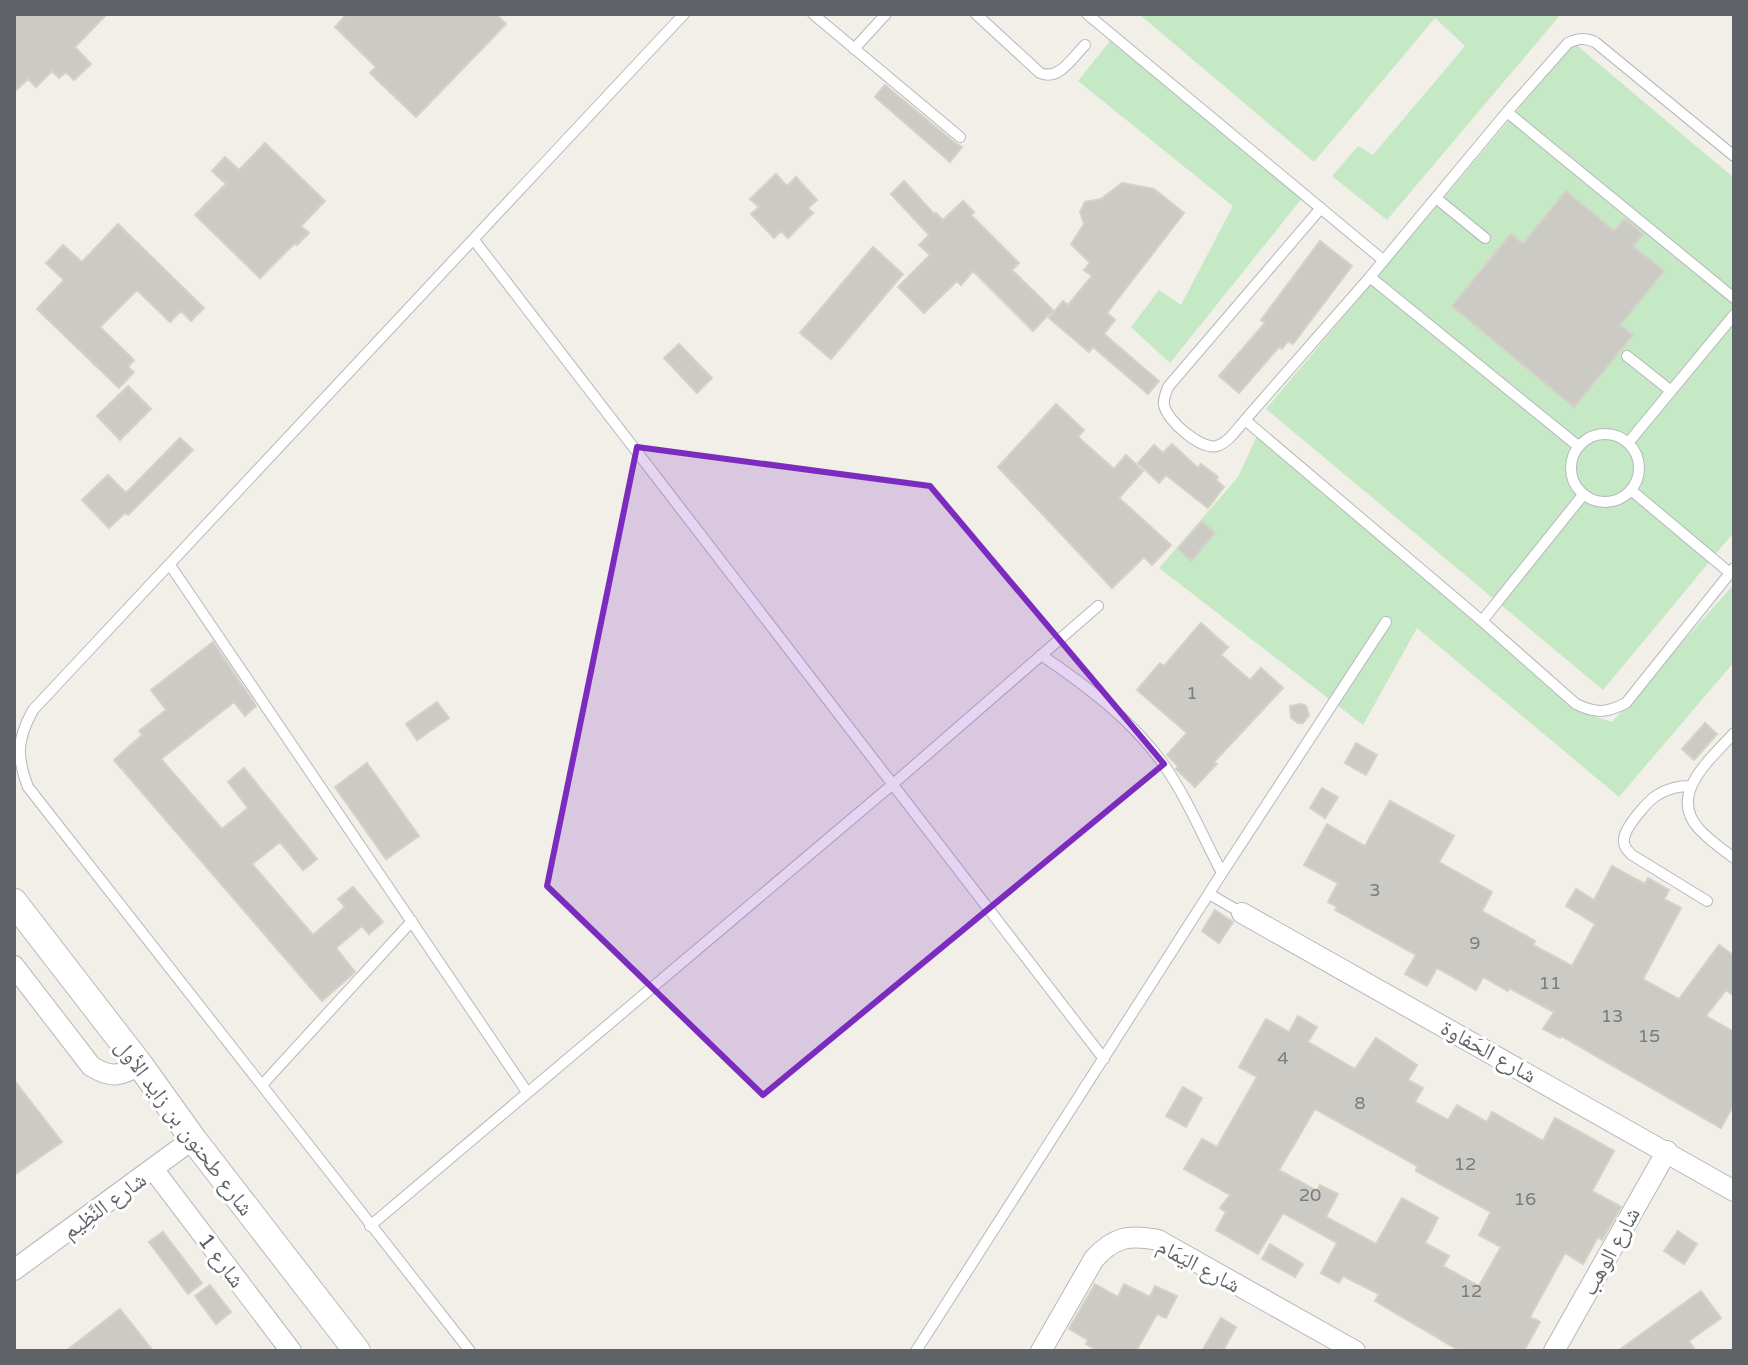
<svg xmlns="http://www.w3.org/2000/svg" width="1748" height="1365" font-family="'Varela Round','Noto Naskh Arabic',sans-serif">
  <rect width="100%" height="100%" fill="#f1efe8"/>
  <path fill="#c5e8c5" d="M1139 14H1561L1387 220 1332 176 1358 146 1373 155 1465 46 1435 18 1314 162Z
    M1110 41 1303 197 1170 363 1131 327 1159 290 1181 305 1233 206 1078 81Z
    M1574 43 1734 178V532L1603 690 1266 409Z
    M1258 434 1580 712 1612 722 1734 584V662L1619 797 1417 628 1363 725 1159 568 1238 477Z"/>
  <path fill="#cccac5" stroke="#d6d1c6" stroke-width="2" fill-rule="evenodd" d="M14 14H107L75 47 91 64 74 80 66 72 59 78 52 71 36 87 28 79 14 92Z
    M347 14H496L506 24 416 117 370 73 376 67 335 27Z
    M885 85 955 143 962 147 950 162 875 97Z
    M265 143 325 201 301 226 309 233 297 245 295 243 260 278 195 215 226 184 212 171 225 157 239 170Z
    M776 174 787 186 796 177 817 200 808 208 813 213 788 238 781 231 774 238 751 214 759 207 750 199Z
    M904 181 934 214 936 213 943 220 963 201 974 212 971 215 1019 263 1012 270 1053 310 1033 331 973 271 961 285 957 281 924 313 898 287 930 255 919 245 929 235 891 194Z
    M1122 183 1154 189 1184 213 1107 313 1115 320 1104 334 1159 381 1148 394 1093 347 1089 352 1049 318 1063 301 1068 305 1092 276 1084 270 1090 263 1071 244 1084 224 1080 212 1085 202 1101 199Z
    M1566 191 1614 231 1625 219 1643 234 1633 246 1664 271 1620 325 1633 335 1574 407 1452 306 1511 234 1523 244Z
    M118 224 204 308 191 321 181 311 170 322 137 290 100 327 134 360 128 367 134 372 119 388 37 309 64 280 46 263 63 245 82 262Z
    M1320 241 1352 266 1293 344 1288 341 1282 349 1279 347 1239 393 1219 376 1265 323 1261 320Z
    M873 247 903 274 831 359 800 333Z
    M679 344 712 378 697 393 664 358Z
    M128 386 151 409 120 440 97 416Z
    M1056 404 1084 430 1078 437 1114 469 1126 455 1143 471 1119 498 1171 545 1152 565 1144 557 1112 588 998 467Z
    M180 438 193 450 128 515 125 513 109 528 82 500 108 475 126 493Z
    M1172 444 1198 468 1201 464 1218 477 1216 480 1224 487 1208 508 1166 475 1159 483 1138 463 1154 445 1163 453Z
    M1202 521 1215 533 1191 561 1178 549Z
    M1201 623 1228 647 1221 655 1250 680 1261 668 1283 688 1214 762 1217 764 1195 787 1178 771 1176 769 1178 766 1167 755 1187 733 1137 690 1160 663 1164 666Z
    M213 642 256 706 245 716 234 702 161 759 222 829 248 808 228 782 244 768 317 859 303 870 280 842 252 864 313 935 345 907 338 899 353 887 383 922 369 934 362 926 336 948 355 972 322 1001 114 760 142 735 139 731 166 710 151 690Z
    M437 702 449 718 417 740 406 724Z
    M1301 704 1306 706 1309 715 1303 723H1298L1291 718 1290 706Z
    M1705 723 1717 734 1694 760 1682 749Z
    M1356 743 1377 755 1366 775 1345 763Z
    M367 763 419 836 386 859 335 787Z
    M1322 788 1338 797 1325 818 1310 808Z
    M1390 801 1454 836 1439 862 1492 892 1482 911 1535 941 1533 945 1572 966 1595 924 1566 906 1576 889 1594 900 1612 866 1645 884 1648 878 1669 890 1664 899 1681 908 1643 979 1679 999 1719 945 1734 956V996L1726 990 1706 1016 1734 1032V1104L1721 1128 1561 1036 1560 1038 1543 1029 1554 1012 1509 988 1508 991 1483 977 1476 990 1437 968 1427 986 1405 974 1416 955 1335 910 1337 907 1328 902 1338 883 1304 865 1327 824 1365 846Z
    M1215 910 1233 922 1219 943 1202 931Z
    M1298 1016 1317 1027 1308 1042 1355 1069 1376 1038 1417 1065 1408 1080 1423 1088 1415 1102 1448 1120 1457 1105 1487 1122 1492 1112 1543 1141 1555 1118 1614 1151 1592 1191 1621 1207 1602 1240 1598 1237 1583 1264 1565 1253 1530 1317 1540 1322 1524 1351H1460L1375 1301 1379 1294 1343 1276 1339 1283 1321 1273 1337 1243 1283 1213 1258 1254 1216 1230 1226 1212 1220 1208 1230 1195 1184 1169 1202 1139 1217 1147 1257 1077 1239 1067 1266 1019 1289 1032ZM1315 1109 1417 1166 1416 1171 1491 1212 1479 1235 1501 1247 1479 1286 1443 1266 1449 1256 1425 1243 1438 1218 1402 1198 1376 1244 1326 1217 1338 1194 1320 1185 1317 1191 1279 1170Z
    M14 1080 62 1142 14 1175Z
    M1183 1087 1202 1098 1186 1127 1166 1116Z
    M1678 1231 1697 1244 1684 1264 1664 1251Z
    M163 1232 202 1283 188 1294 149 1242Z
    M1270 1244 1303 1264 1295 1277 1262 1259Z
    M1095 1284 1118 1297 1124 1284 1150 1297 1155 1286 1177 1296 1166 1318 1157 1314 1136 1351H1098L1086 1344 1088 1340 1069 1329Z
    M210 1285 231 1312 216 1324 195 1296Z
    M1701 1291 1721 1318 1689 1341 1696 1351H1618Z
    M120 1309 153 1351H66Z
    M1221 1318 1236 1327 1223 1351H1202Z"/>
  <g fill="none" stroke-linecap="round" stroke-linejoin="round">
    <defs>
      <path id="service" d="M813 14 960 137
        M976 14 1040 73C1059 81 1072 58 1085 45
        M1087 14 1383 260
        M854 49 886 14
        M1507 112 1734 298
        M1436 198 1485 238
        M1321 208 1168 387C1166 393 1163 399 1164 405 1167 421 1201 450 1217 446 1229 442 1237 429 1245 420L1482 621 1576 704C1597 714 1606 713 1626 703L1734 568
        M474 240 1104 1059
        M1370 277 1578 446
        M1627 356 1671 391
        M1245 420 1370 277 1507 112 1568 43C1578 38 1585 38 1595 42L1734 156
        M1571 468a34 34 0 1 1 68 0a34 34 0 1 1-68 0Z
        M1628 443 1734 315
        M1631 490 1730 573
        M170 565 527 1092
        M1482 621 1583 495
        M1041 655C1087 686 1132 720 1164 765 1187 798 1203 837 1222 873
        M1734 733C1711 759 1667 794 1699 829 1709 840 1722 849 1734 858
        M1690 786C1679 786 1669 788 1659 794 1649 799 1625 827 1624 839 1623 846 1627 850 1632 855L1707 901
        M1209 894 1242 913
        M262 1085 412 921
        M370 1226 893 784 1098 606
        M470 1351 28 787C16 756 17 739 33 710L684 14
        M916 1351 1222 873 1386 622"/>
      <path id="minor" d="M1242 913 1734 1191
        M14 966 91 1066C112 1079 119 1076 140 1065
        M153 1169 291 1351
        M14 1270 193 1139
        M1041 1351 1094 1259C1114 1237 1129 1234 1158 1240L1355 1351
        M1554 1351 1667 1151"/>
      <path id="tertiary" d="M14 902 140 1065 193 1139 357 1351"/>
    </defs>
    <use href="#service" stroke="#b5b8bc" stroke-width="12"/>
    <use href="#minor" stroke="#b5b8bc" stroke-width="22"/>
    <use href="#tertiary" stroke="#b5b8bc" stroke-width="28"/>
    <use href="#service" stroke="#fff" stroke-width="10"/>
    <use href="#minor" stroke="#fff" stroke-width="20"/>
    <use href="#tertiary" stroke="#fff" stroke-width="26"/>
  </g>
  <path fill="#7b2cbf" fill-opacity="0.2" stroke="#7b2cbf" stroke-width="6" stroke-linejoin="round" d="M637 447 930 486 1164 764 763 1095 547 886Z"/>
  <g text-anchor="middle" stroke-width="6" stroke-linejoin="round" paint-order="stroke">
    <g font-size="18" fill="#7a7d7f">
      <text x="1192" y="699">1</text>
      <text x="1375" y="896">3</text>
      <text x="1475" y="949">9</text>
      <text x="1550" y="989">11</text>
      <text x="1612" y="1022">13</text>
      <text x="1649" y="1042">15</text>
      <text x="1283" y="1064">4</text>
      <text x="1360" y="1109">8</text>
      <text x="1465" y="1170">12</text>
      <text x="1310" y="1201">20</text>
      <text x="1525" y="1205">16</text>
      <text x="1471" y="1297">12</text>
    </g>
    <g font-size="22" fill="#5f6368" stroke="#fff">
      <text transform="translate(1489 1051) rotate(29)" y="8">شارع الحَفاوة</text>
      <text transform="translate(185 1127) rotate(53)" y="8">شارع طحنون بن زايد الأول</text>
      <text transform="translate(104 1205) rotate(-36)" y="8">شارع النَّظِيم</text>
      <text transform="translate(1610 1251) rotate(-61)" y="8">شارع الوهب</text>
      <text transform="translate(222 1260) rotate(53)" y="8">شارع 1</text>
      <text transform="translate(1199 1265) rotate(28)" y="8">شارع اليَمَام</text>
    </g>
  </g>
  <rect width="1748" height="1365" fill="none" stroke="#5f6368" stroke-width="32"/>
</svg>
